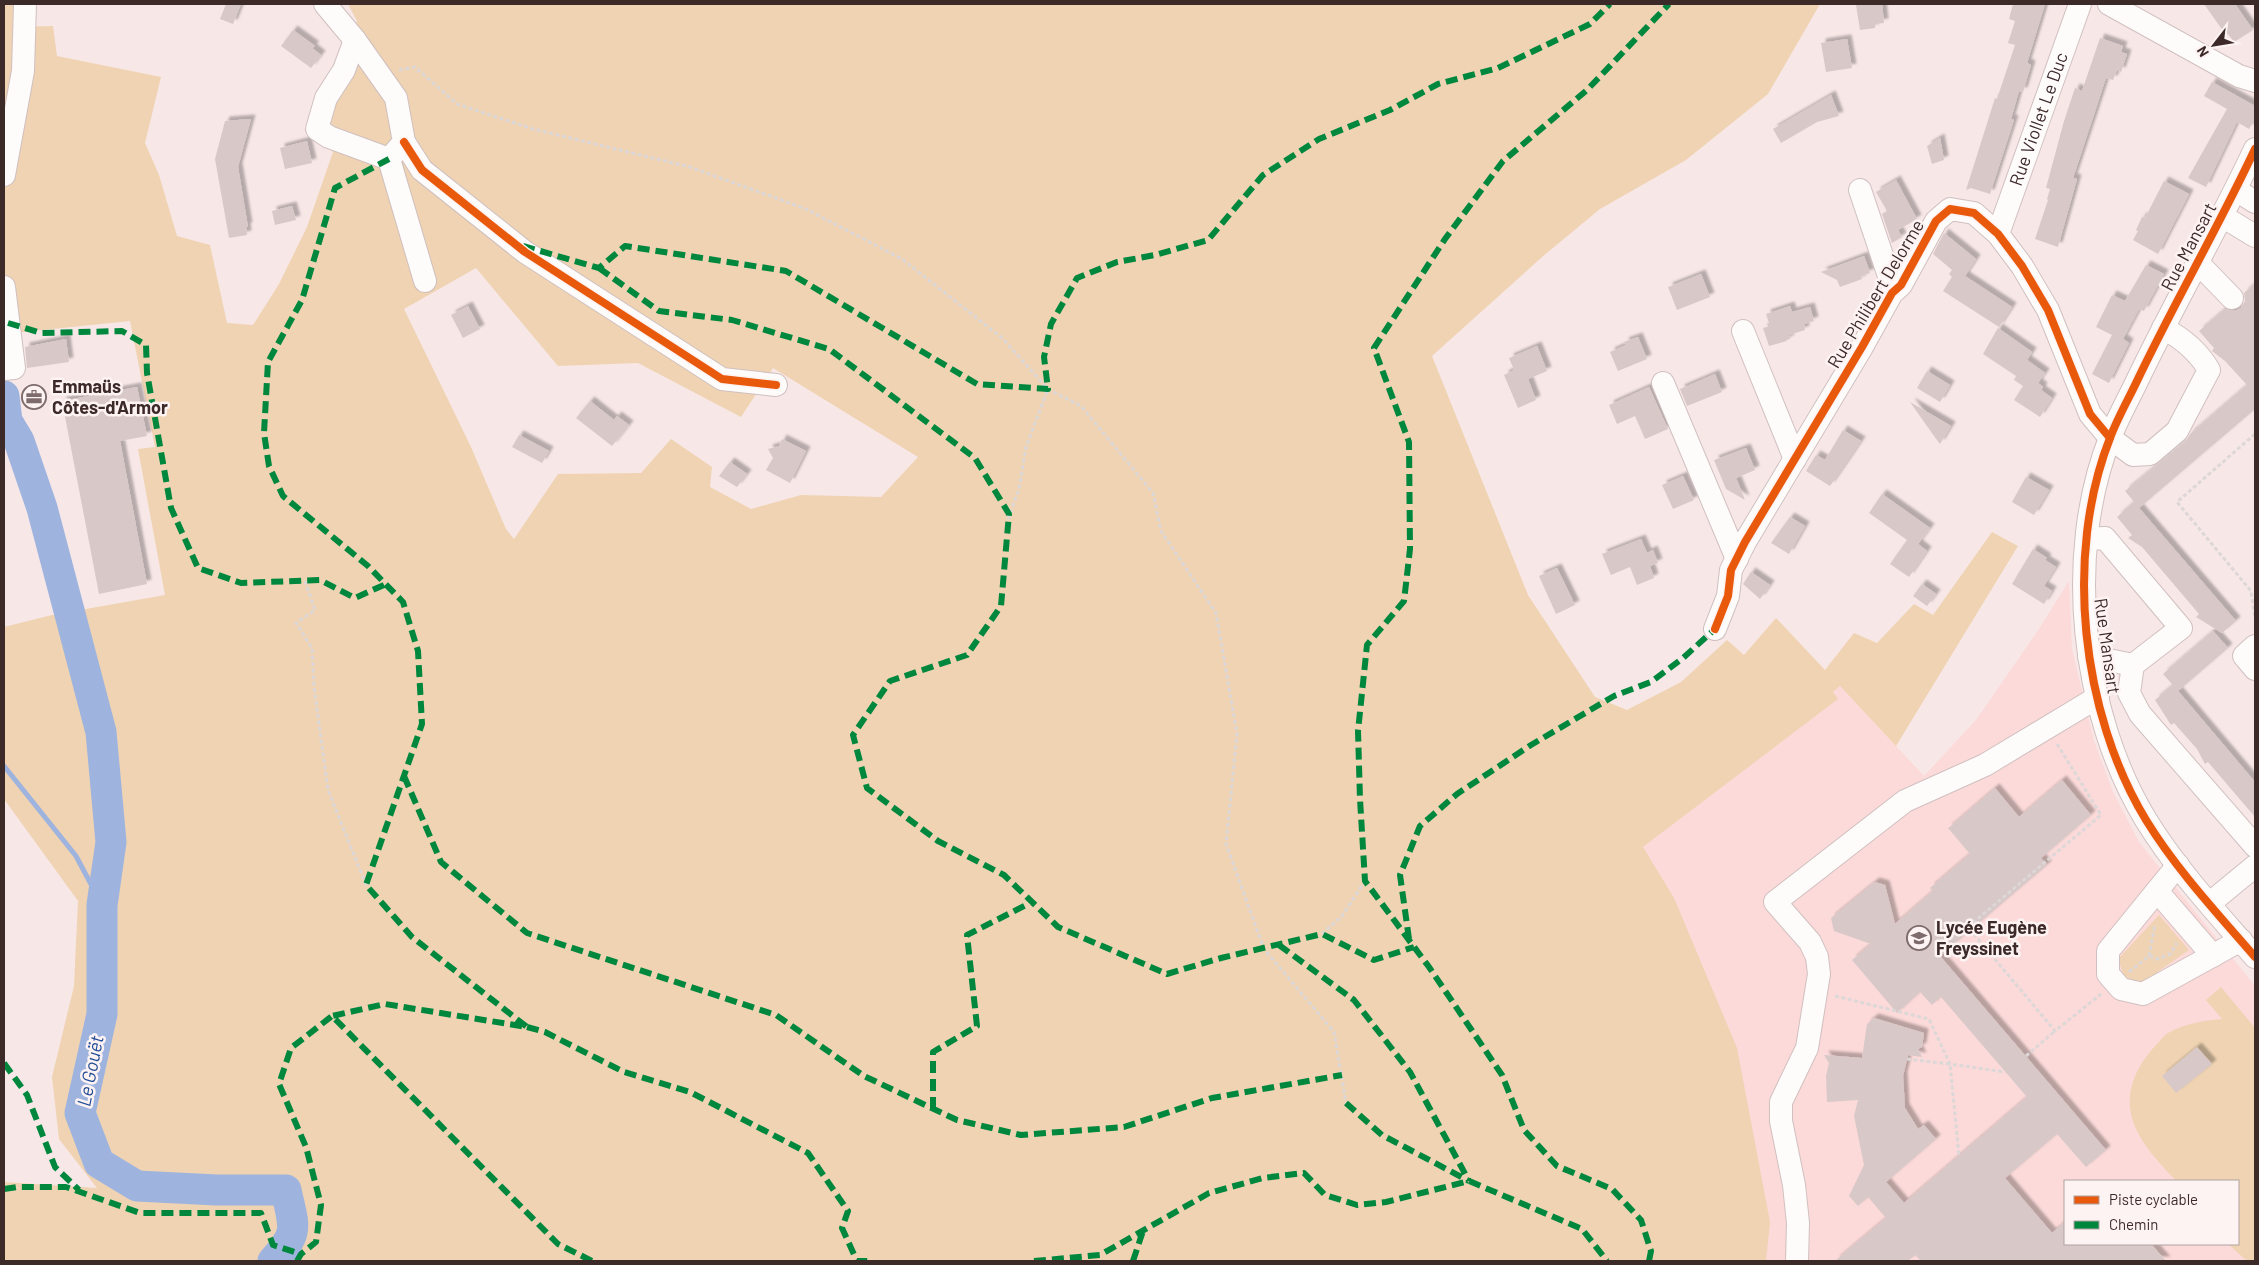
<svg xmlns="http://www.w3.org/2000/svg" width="2259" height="1265" font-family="Barlow,sans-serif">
  <defs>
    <filter id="shadow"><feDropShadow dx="4.5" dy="-4.5" stdDeviation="1" flood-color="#0004"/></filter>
  </defs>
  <rect width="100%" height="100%" fill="#f8e7e7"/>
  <path fill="#fbdad9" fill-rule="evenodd" d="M2069 581 2072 649 2094 741 2113 792 2139 842 2255 986V1261H1711L1643 847 1837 699 1833 691 1840 686 1924 776 1976 720 2037 632ZM2065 1181H2238V1244H2065Z"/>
  <path fill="#efd3b2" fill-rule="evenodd" d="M4 4H17L18 27 53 26 57 56 161 77 145 143 159 175 177 236 210 245 227 323 253 325 279 284 307 227 333 152 310 129 357 21 348 4H1820L1768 94 1686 160 1600 209 1542 257 1432 356 1528 595 1595 697 1627 710 1681 682 1727 640 1744 655 1776 618 1825 670 1854 633 1877 643 1914 604 1933 615 1992 532 2018 546 1896 746 1840 686 1833 692 1838 699 1643 847 1674 898 1737 1048 1770 1222 1766 1261H4V1182L97 1188 59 1139 52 1077 74 986 78 901 4 799V627L52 615 165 595 138 449 155 447 130 321 4 334ZM476 268 558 366 638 363 741 417 773 368 918 457 881 497 801 495 751 509 710 487 712 467 671 439 641 473 558 474 514 539 506 529 471 447 404 309Z
    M2159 915 2189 950 2140 984 2124 976 2118 959Z
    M2221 987 2255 1028V1261H2247L2228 1244H2238V1181H2176C2160 1163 2139 1143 2132 1118 2124 1089 2139 1062 2159 1042 2162 1038 2165 1034 2170 1032 2186 1023 2204 1021 2222 1019L2206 1000Z"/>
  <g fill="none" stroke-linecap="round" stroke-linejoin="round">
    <path stroke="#9eb4df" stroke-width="5" d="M4 766 76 856 102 905"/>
    <path stroke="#9eb4df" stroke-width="31" d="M4 396 7 421 19 441 42 508 101 732 111 842 102 905V1014L80 1113 99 1163 137 1186 217 1190H286C294 1228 300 1231 273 1261"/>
  </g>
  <path fill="#d8c8c8" filter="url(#shadow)" d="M226 4H241L233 24 220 19Z
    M1863 4H1882L1884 23 1875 24V28L1860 30 1856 5Z
    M2013 4H2045L2027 63 2031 65 2023 92 2019 91 2011 119 2014 120 1990 194 1971 188 1966 190 1995 98 1997 99 2015 45 2008 43 2015 21 2009 19Z
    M2204 4H2235L2253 30 2234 42 2228 34 2226 35Z
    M293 30 315 46 312 48 321 55 311 68 281 46Z
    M2100 38 2123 46 2121 52 2127 54 2121 72 2117 70 2113 80 2106 78 2073 178 2077 179 2058 247 2035 239 2048 200 2047 199 2050 189 2046 188 2064 121 2075 88 2082 91Z
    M1847 39 1852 68 1826 72 1821 43Z
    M2212 82 2255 106V119L2249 129 2237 122 2206 187 2188 178 2227 109 2204 96Z
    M1831 95 1839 116 1817 122 1781 143 1773 129Z
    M251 119 238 167 248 227H246L247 235 229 238 215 159 225 121Z
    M1940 138 1944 160 1932 164 1927 146Z
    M307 141 312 163 285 169 280 148Z
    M1896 180 1917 219 1898 230 1902 237 1892 243 1882 214 1887 211 1876 192Z
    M2164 181 2189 194 2158 254 2133 240 2138 231 2136 230 2142 217 2145 218Z
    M292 206 296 220 275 225 272 211Z
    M1944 233 1976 259 1965 276 2012 307 1999 327 1943 291 1952 277 1949 274 1952 270 1933 254Z
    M1864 256 1870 273 1861 276 1862 279 1840 287 1837 280 1821 272Z
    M2146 265 2164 274 2144 311 2139 309 2123 339 2129 343 2109 383 2092 374 2112 335 2096 327 2112 295 2125 301Z
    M1701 274 1710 297 1677 310 1668 287Z
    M2255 283V409L2139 508 2236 621 2222 633 2196 617 2199 614 2142 547 2128 538 2132 535 2117 517 2134 502 2125 491 2186 441 2190 434 2247 385 2225 361 2212 351 2214 348 2199 331 2225 309 2235 311 2241 308 2245 301 2244 293Z
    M468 306 480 329 463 338 451 315Z
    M1790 306 1792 312 1810 307 1814 321 1804 324 1805 330 1789 335 1790 339 1786 340 1787 341 1769 346 1763 328 1770 326 1766 314Z
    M1998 328 2032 352 2027 360 2045 373 2038 383 2043 387 2041 390 2052 398 2040 417 2014 400 2023 386 2014 380 2016 376 1983 354Z
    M1638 337 1647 359 1618 371 1610 352 1626 345 1624 342Z
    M66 339 69 362 27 368 25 347Z
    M1537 346 1547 371 1528 379 1536 400 1518 408 1504 375 1514 370 1509 358Z
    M1927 371 1950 385 1940 402 1917 388Z
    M1715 374 1722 392 1687 406 1680 389Z
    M137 387 147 436 120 441 147 584 99 594 62 401Z
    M1649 387 1668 429 1645 439 1635 416 1617 424 1609 405Z
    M590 401 614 420 617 416 629 425 612 446 576 418Z
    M1910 402 1951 426 1940 444 1934 436Z
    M1843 430 1861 441 1830 486 1806 471 1816 455 1825 460Z
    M519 435 549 451 542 463 512 447Z
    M782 439 806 451 790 483 766 470 773 458 768 449 779 446Z
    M1746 448 1755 470 1736 478 1745 500 1726 489 1714 460Z
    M730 462 747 474 737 487 719 476Z
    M1683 476 1694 500 1673 509 1662 485Z
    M2026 477 2049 490 2034 515 2012 502Z
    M1882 494 1930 528 1918 544 1927 551 1909 577 1890 564 1907 540 1869 513Z
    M1790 517 1805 526 1789 554 1771 543Z
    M1641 539 1647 553 1653 550 1658 563 1650 566 1654 578 1637 585 1630 567 1611 575 1602 554Z
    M2033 549 2047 558 2045 560 2056 567 2044 586 2052 591 2044 604 2012 584Z
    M1557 568 1575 605 1556 614 1539 576Z
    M1751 572 1770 585 1760 599 1743 584Z
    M1922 584 1936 594 1927 606 1913 596Z
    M2213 631 2228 648 2178 691 2163 674Z
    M2173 685 2255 782V817L2208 762 2205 764 2197 749 2174 723 2171 725 2155 700Z
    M2062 780 2091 815 2041 858 2047 865 1940 956 2106 1150 2086 1167 2057 1134 2005 1178 2052 1233 2065 1222V1244H2151L2166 1261H1921L1915 1255 1908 1261H1835L1886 1218 1868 1197 1858 1206 1849 1196 1864 1165 1854 1116 1858 1100 1827 1102 1826 1076 1829 1063 1824 1055 1862 1058 1867 1024 1874 1018 1924 1033 1922 1047 1918 1049 1922 1057 1908 1055 1903 1076 1905 1108 1918 1129 1924 1125 1936 1139 1886 1182 1904 1203 2027 1097 1941 997 1932 1005 1920 992 1897 1013 1852 960 1871 944 1834 931 1831 918 1875 882 1885 885 1895 924 1933 891 1930 888 1970 854 1948 828 1951 826 1995 788 2019 817Z
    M2197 1047 2212 1064 2176 1093 2162 1076Z"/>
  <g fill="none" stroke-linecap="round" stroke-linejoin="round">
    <defs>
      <g id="minor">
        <path d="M325 4 355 40 396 98 404 142 389 159"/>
        <path d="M2109 4 2239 76 2255 81"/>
        <path d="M355 40 344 70 326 98 317 129 329 137 389 159"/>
        <path d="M404 142 422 170 525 252 722 379 776 385"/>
        <path d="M2255 149C2218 228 2174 303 2137 381 2128 400 2117 419 2110 438 2064 555 2081 713 2146 820 2176 869 2217 913 2255 957"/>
        <path d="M389 159 425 281"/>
        <path d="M4 175 23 71 25 4"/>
        <path d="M1860 190 1894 291"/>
        <path d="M2236 190 2255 202"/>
        <path d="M2222 216 2255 236"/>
        <path id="s1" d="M1998 234 2080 4"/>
        <path d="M2198 263 2232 298"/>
        <path d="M4 287 14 368 4 369"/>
        <path d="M1743 331 1795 459"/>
        <path d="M1663 383 1737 559"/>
        <path d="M2087 539 2105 538 2181 628 2133 665 2129 693 2140 714 2255 846"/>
        <path d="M1715 629 1728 596 1731 570 1745 542 1862 347 1892 293 1901 285 1936 221 1950 209 1974 213 1998 234 2022 266 2048 310 2090 414 2110 438 2133 455 2150 454 2177 431 2209 370C2198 351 2182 338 2163 328"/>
        <path d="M2255 646 2244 656 2255 669"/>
        <path d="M2089 656 2133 665"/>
        <path d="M2178 865 2108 951V974L2121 989 2143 994 2241 940"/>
        <path d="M2157 891 2213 956"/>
        <path d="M2210 903 2255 866"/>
        <path d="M1797 1261 1798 1223 1794 1185 1781 1121V1102L1807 1048 1819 974 1817 957 1810 942 1775 902 1905 801 1985 765 2098 697"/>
      </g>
    </defs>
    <use href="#minor" stroke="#d0c0bf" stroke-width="24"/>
    <path stroke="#ddd7d7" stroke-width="3" stroke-dasharray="4 2.5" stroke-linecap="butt" d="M399 70 415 67 457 104 533 129 690 167 806 209 902 259 1002 338 1048 389 1081 406 1153 493 1161 531 1216 613 1237 734 1226 844 1264 949 1334 1032 1346 1103
      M2255 434 2177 502 2251 591 2255 618
      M1008 519 1019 489 1026 447 1048 389
      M305 581 315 610 296 623 312 648 314 687 328 790 366 885
      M2057 744 2101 815 1968 927 2055 1031 2101 994
      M1322 934 1342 916 1365 881
      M2149 956 2155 924
      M2129 972 2149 956 2158 959 2170 954 2177 943
      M1835 996 1929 1019 1950 1064 2005 1072
      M2026 1056 2055 1031
      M1907 1059 1950 1064 1959 1156"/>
    <use href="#minor" stroke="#fefbfb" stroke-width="22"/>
    <path stroke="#00873e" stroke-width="6" stroke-dasharray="12 6" stroke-linecap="butt" d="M389 159 335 188 302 300 268 362 264 433 269 466 283 496 368 566 403 602 418 651 422 724 366 885 412 937 527 1027 385 1004 332 1016 558 1244 592 1261
      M523 246 599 268 625 246 786 271 977 384 1048 389 1044 357 1051 324 1077 278 1117 262 1155 255 1208 240 1263 175 1319 139 1390 110 1438 84 1498 68 1590 24 1610 4
      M599 268 659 311 732 320 829 349 975 458 1009 514 1001 606 967 655 890 681 853 735 867 788 938 841 1004 875 1058 927 1167 974 1221 958 1322 934 1374 960 1414 947
      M8 323 41 333 122 331 146 345 147 373 171 508 198 568 241 583 320 580 355 598 386 584
      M404 776 441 862 527 933 776 1015 864 1076 957 1120 1021 1135 1124 1127 1212 1098 1342 1075
      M1409 939 1400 875 1420 826 1457 794 1531 745 1614 696 1651 682 1683 658 1715 629
      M1279 945 1354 1000 1410 1072 1469 1181
      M527 1027 545 1032 624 1072 690 1092 808 1153 848 1211 842 1228 857 1261H870
      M4 1063 27 1095 55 1167 79 1190
      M1346 1103 1382 1135 1469 1181
      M933 1109V1052L977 1026 967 935 1032 902
      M4 1189 17 1187H66L140 1213H261L273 1245 301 1254
      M297 1261 301 1254 316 1242 321 1205 306 1147 279 1084 291 1048 332 1016
      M1034 1261 1100 1255 1209 1193 1263 1178 1304 1173 1325 1195 1357 1205 1386 1202 1469 1181 1582 1229 1607 1261
      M1133 1261 1143 1231
      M1649 1261 1651 1251 1641 1220 1612 1189 1557 1166 1524 1130 1502 1075 1429 967 1365 881 1360 799 1358 731 1367 645 1404 601 1410 549 1409 442 1374 348 1445 239 1503 161 1587 90 1669 4"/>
    <defs>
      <path id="cycleway" d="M404 142 422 170 525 252 722 379 776 385
        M2255 149C2218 228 2174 303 2137 381 2128 400 2117 419 2110 438 2064 555 2081 713 2146 820 2176 869 2217 913 2255 957
        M1715 629 1728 596 1731 570 1745 542 1862 347 1892 293 1901 285 1936 221 1950 209 1974 213 1998 234 2022 266 2048 310 2090 414 2110 438"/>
    </defs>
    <use href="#cycleway" stroke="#fef3f3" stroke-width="11"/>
    <use href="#cycleway" stroke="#e8590c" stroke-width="8"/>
  </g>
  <defs>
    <symbol id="office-ring" viewBox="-11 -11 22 22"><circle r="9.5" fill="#fef3f3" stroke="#7e6c6c" stroke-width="1.5"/><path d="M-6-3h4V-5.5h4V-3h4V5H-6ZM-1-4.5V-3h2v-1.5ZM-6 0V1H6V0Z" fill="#7e6c6c"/></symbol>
    <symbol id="school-ring" viewBox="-11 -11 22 22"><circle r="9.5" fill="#fef3f3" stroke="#7e6c6c" stroke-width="1.5"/><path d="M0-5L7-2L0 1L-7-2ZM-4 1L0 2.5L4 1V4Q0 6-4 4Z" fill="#7e6c6c"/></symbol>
  </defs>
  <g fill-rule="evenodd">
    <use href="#office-ring" x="20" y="383" width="28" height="28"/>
    <use href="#school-ring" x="1905" y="924" width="28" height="28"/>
  </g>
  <g text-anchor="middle" stroke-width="5" stroke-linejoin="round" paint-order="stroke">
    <g font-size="18" fill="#3c2a29" stroke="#fef3f3">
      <text dy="6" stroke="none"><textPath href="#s1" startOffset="122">Rue Viollet Le Duc</textPath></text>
      <text transform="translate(2189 247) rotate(-62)" y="6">Rue Mansart</text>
      <text transform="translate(1876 294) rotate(-59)" y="6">Rue Philibert Delorme</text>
      <text transform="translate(2107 646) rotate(82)" y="6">Rue Mansart</text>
    </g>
    <g font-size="18" font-weight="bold" fill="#3c2a29" stroke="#fef3f3" text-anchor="start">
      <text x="52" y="393">Emmaüs<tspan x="52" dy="21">Côtes-d'Armor</tspan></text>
      <text x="1936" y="934">Lycée Eugène<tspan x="1936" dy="21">Freyssinet</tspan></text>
    </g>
    <g font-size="19" font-style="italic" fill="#1e4b95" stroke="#fef3f3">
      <text transform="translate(90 1071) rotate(-79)" y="7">Le Gouët</text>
    </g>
  </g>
  <rect width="2259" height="1265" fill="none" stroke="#3c2a29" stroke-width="10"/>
  <rect x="2064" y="1180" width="175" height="65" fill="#fef3f3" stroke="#b0a3a2"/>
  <rect x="2074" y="1196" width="25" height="8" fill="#e8590c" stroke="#b0a3a2"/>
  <text x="2109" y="1205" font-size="15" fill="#3c2a29">Piste cyclable</text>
  <rect x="2074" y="1221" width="25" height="8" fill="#00873e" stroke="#b0a3a2"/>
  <text x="2109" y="1230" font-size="15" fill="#3c2a29">Chemin</text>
  <g transform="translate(2214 45) rotate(239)" stroke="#fef3f3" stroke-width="4" paint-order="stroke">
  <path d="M0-4L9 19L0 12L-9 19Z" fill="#3c2a29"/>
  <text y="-8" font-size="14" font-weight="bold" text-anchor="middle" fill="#3c2a29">N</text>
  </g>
</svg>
